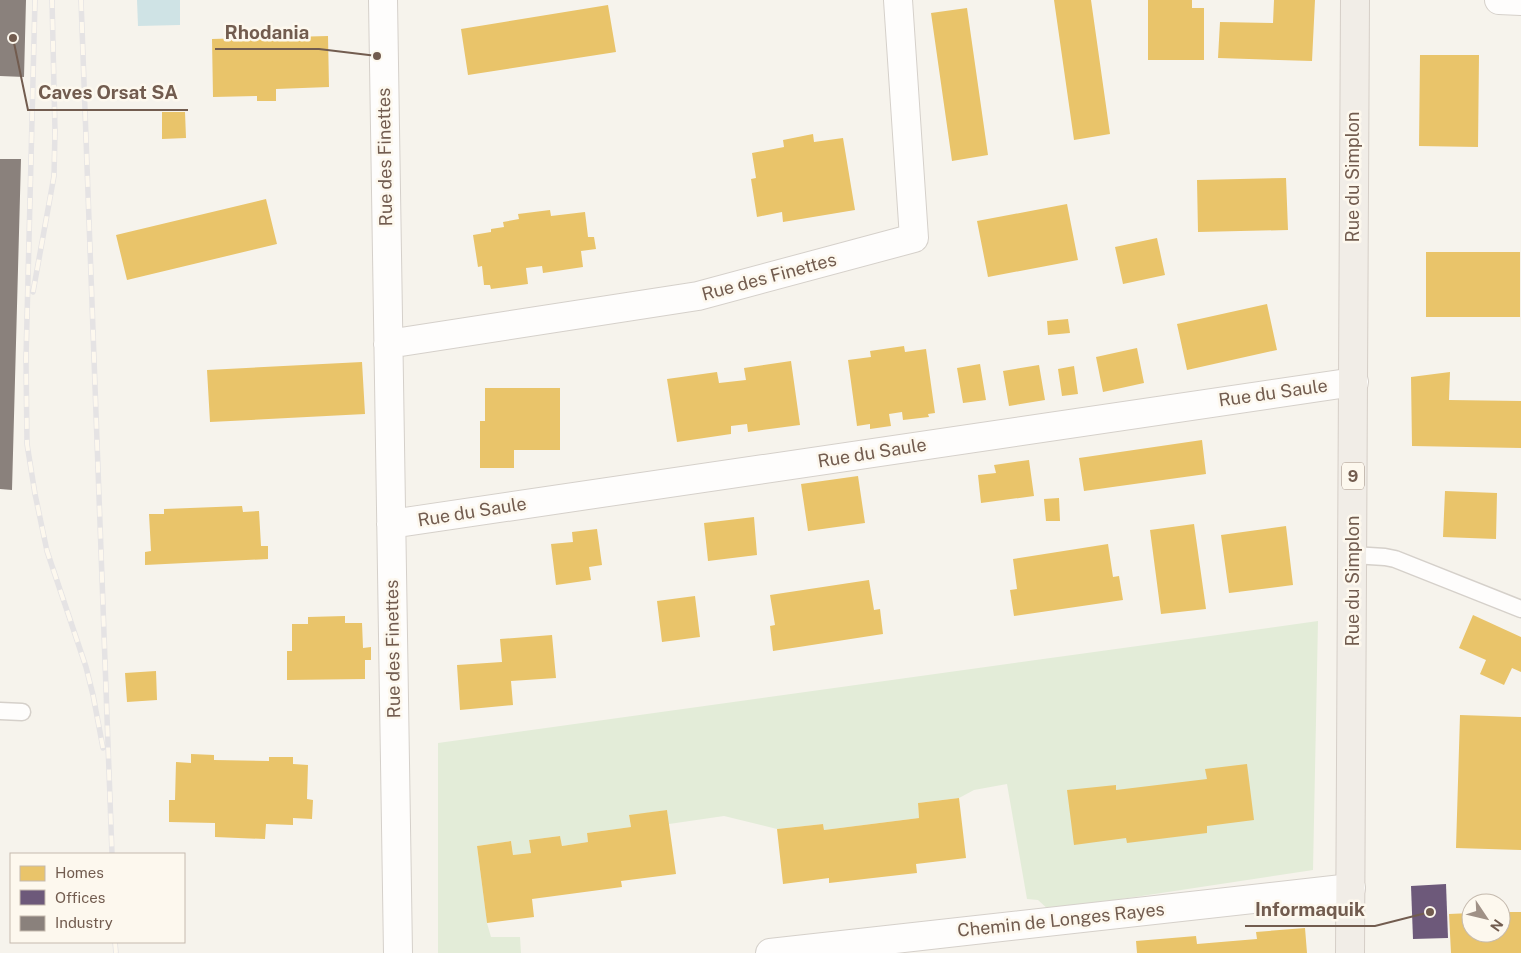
<svg xmlns="http://www.w3.org/2000/svg" width="1521" height="953" font-family="'Public Sans',sans-serif">
  <rect width="100%" height="100%" fill="#f6f3ec"/>
  <path fill="#e3ecd8" d="M1318 621 1313 870 1049 910 1038 900 1027 899 1007 784 974 790 959 798 918 803 919 818 824 830 823 824 777 829 724 816 669 824 667 810 629 816 631 827 587 833 588 842 562 846 560 836 529 840 531 853 513 855 511 841 477 846 487 923 491 937H520L521 953H438V743Z"/>
  <path fill="#cfe3e5" d="M137 0H180V25L138 26Z"/>
  <path fill="#e9c46a" d="M1054 0H1091L1110 134 1074 140Z
    M1148 0H1192V8H1204V60H1148Z
    M1274 0H1315L1312 61 1218 58 1220 22 1273 23Z
    M608 5 616 52 468 75 461 29Z
    M967 8 988 155 952 161 931 13Z
    M328 36 329 87 276 89V101H257V96L213 97 212 39Z
    M1420 55H1479L1478 147 1419 146Z
    M162 112H185L186 138 162 139Z
    M813 134 814 142 843 138 855 210 783 222 782 212 757 217 751 179 756 178 752 153 784 147 783 140Z
    M1286 178 1288 230 1198 232 1197 180Z
    M266 199 277 244 127 280 116 235Z
    M1067 204 1078 260 988 277 977 221Z
    M550 210 551 216 585 212 588 237H594L596 249 581 251 583 267 543 273 542 266 526 268 528 284 491 289 490 285H484L482 266 478 267 473 235 491 232V229L504 227 503 222 519 219 518 214Z
    M1157 238 1165 275 1123 284 1115 247Z
    M1426 252H1520V317H1426Z
    M1267 304 1277 350 1187 370 1177 324Z
    M1068 319 1070 333 1048 335 1047 321Z
    M904 346 905 352 926 349 935 413 928 414 929 417 903 420 902 412 889 414 891 426 870 429V424L857 426 848 360 871 357 870 351Z
    M1137 348 1144 383 1103 392 1096 357Z
    M791 361 800 425 748 432 747 424 731 426V434L677 442 667 379 717 372 719 383 746 380 744 368Z
    M362 362 365 414 210 422 207 370Z
    M980 364 986 400 963 403 957 368Z
    M1039 365 1045 400 1009 406 1003 371Z
    M1074 366 1078 394 1062 396 1058 369Z
    M1450 372 1449 400 1521 401V448L1412 446 1411 377Z
    M485 388H560V450H514V468H480V421H485Z
    M1202 440 1206 474 1084 491 1079 458Z
    M1029 460 1034 496 981 503 978 475 996 473 994 465Z
    M858 476 865 523 808 531 801 484Z
    M1445 491 1497 493 1496 539 1443 537Z
    M1059 498 1060 521H1046L1044 499Z
    M242 506 243 512 259 511 261 546H268V559L145 565V552L151 551 149 514H164V509Z
    M754 517 757 555 708 561 704 523Z
    M1194 524 1206 609 1161 614 1150 530Z
    M1286 526 1293 585 1229 593 1221 535Z
    M597 529 602 565 589 567 591 580 556 585 551 544 573 542 572 532Z
    M1108 544 1113 577 1119 576 1123 600 1014 616 1010 590 1017 589 1013 559Z
    M869 580 874 610 880 609 883 634 773 651 770 626 775 625 770 595Z
    M695 596 700 637 662 642 657 601Z
    M1473 615 1521 637V672L1512 668 1504 685 1480 674 1486 660 1459 648Z
    M345 616V623H362L363 648 371 647V660H365V679L287 680V651H292V624H308V617Z
    M552 635 556 678 511 681 513 705 460 710 457 665 502 662 500 639Z
    M156 671 157 700 127 702 125 673Z
    M1460 715 1521 717V850L1456 848Z
    M191 754 214 755V760L269 761V757H293V764L308 765 307 799 313 800 312 819 293 818V825L266 824 265 839 215 837V823L169 822V800H175L176 762 191 763Z
    M1247 764 1254 820 1207 826V833L1127 843 1126 838 1074 845 1067 790 1116 785V790L1207 779 1205 769Z
    M959 798 966 858 916 864 917 873 829 883V878L783 884 777 829 823 824 824 830 919 818 918 803Z
    M667 810 676 874 621 881 622 887 532 899 534 917 487 923 477 846 511 841 513 855 531 853 529 840 560 836 562 846 588 842 587 833 631 827 629 815Z
    M1501 912H1521V953H1451L1449 914 1471 913V933H1501Z
    M1305 928 1307 953H1137L1136 941 1196 936 1197 944 1257 939 1256 932Z"/>
  <path fill="#6d597a" d="M1446 884 1448 938 1413 939 1411 886Z"/>
  <path fill="#8a817c" d="M0 0H26L24 77 0 76Z
    M0 159H21L12 490 0 489Z"/>
  <g fill="none" stroke-linecap="round" stroke-linejoin="round">
    <defs>
      <path id="service" d="M1353 555 1385 557 1395 559 1521 609
        M0 711 22 712"/>
      <path id="minor" d="M383 0 398 953
        M388 344 698 296 914 238 898 0
        M391 524 1354 382
        M770 953 1351 888"/>
      <path id="tertiary" d="M1499 0 1521 1"/>
      <path id="primary" d="M1350 953 1355 0"/>
    </defs>
    <use href="#service" stroke="#d5d0ca" stroke-width="19"/>
    <use href="#minor" stroke="#d5d0ca" stroke-width="30"/>
    <use href="#tertiary" stroke="#d5d0ca" stroke-width="30"/>
    <use href="#primary" stroke="#d5cec7" stroke-width="30"/>
    <use href="#service" stroke="#fefdfc" stroke-width="16"/>
    <use href="#minor" stroke="#fefdfc" stroke-width="28"/>
    <use href="#tertiary" stroke="#fefdfc" stroke-width="28"/>
    <use href="#primary" stroke="#f1ede7" stroke-width="28"/>
    <defs>
      <path id="rail" d="M35 0 26 359 27 444 35 494 47 551 86 667 93 695 103 748
        M81 0 112 854
        M33 292 54 176 55 131 52 0
        M115 942 116 953"/>
    </defs>
    <use href="#rail" stroke="#e5e3e4" stroke-width="5.5"/>
    <use href="#rail" stroke="#fdf8ee" stroke-width="4" stroke-dasharray="11" stroke-linecap="butt"/>
  </g>
  <g text-anchor="middle" stroke-width="5" stroke-linejoin="round" paint-order="stroke">
    <rect fill="#fdf8ee" stroke="#9c8b7f" stroke-width="1" x="1342" y="462.5" width="22" height="27" rx="4"/>
    <g font-size="16" font-weight="bold" fill="#725c4f">
      <text x="1353" y="482">9</text>
    </g>
    <g font-size="18" fill="#725c4f" stroke="#fdf8ee">
      <text transform="translate(385 157) rotate(-91)" y="6">Rue des Finettes</text>
      <text transform="translate(1353 177) rotate(-90)" y="6">Rue du Simplon</text>
      <text transform="translate(769 277) rotate(-15)" y="6">Rue des Finettes</text>
      <text transform="translate(1273 393) rotate(-8)" y="6">Rue du Saule</text>
      <text transform="translate(872 453) rotate(-9)" y="6">Rue du Saule</text>
      <text transform="translate(472 512) rotate(-9)" y="6">Rue du Saule</text>
      <text transform="translate(1353 581) rotate(-90)" y="6">Rue du Simplon</text>
      <text transform="translate(393 649) rotate(-91)" y="6">Rue des Finettes</text>
      <text transform="translate(1061 920) rotate(-6)" y="6">Chemin de Longes Rayes</text>
    </g>
  </g>
  <path fill="none" stroke="#725c4f" stroke-width="2" d="M377 56L319 49H215M13 38L28 110H188M1430 912L1375 926H1245"/>
  <g fill="#725c4f" stroke="#fdf8ee" stroke-width="2">
    <circle cx="377" cy="56" r="5"/>
    <circle cx="13" cy="38" r="5"/>
    <circle cx="1430" cy="912" r="5"/>
  </g>
  <g font-size="19" text-anchor="middle" font-weight="bold" fill="#725c4f" stroke="#fdf8ee" stroke-width="5" stroke-linejoin="round" paint-order="stroke">
    <text x="267" y="39">Rhodania</text>
    <text x="108" y="99">Caves Orsat SA</text>
    <text x="1310" y="916">Informaquik</text>
  </g>
  <rect x="10" y="853" width="175" height="90" fill="#fdf8ee" stroke="#c5baae"/>
  <rect x="20" y="866" width="25" height="15" fill="#e9c46a" stroke="#c5baae"/>
  <text x="55" y="878" font-size="15" fill="#725c4f">Homes</text>
  <rect x="20" y="890" width="25" height="15" fill="#6d597a" stroke="#c5baae"/>
  <text x="55" y="903" font-size="15" fill="#725c4f">Offices</text>
  <rect x="20" y="916" width="25" height="15" fill="#8a817c" stroke="#c5baae"/>
  <text x="55" y="928" font-size="15" fill="#725c4f">Industry</text>
  <g transform="translate(1486 918) rotate(125)"><circle r="24" fill="#fdf8ee" stroke="#c5baae"/>
  <path d="M0-4L9 19L0 12L-9 19Z" fill="#a09186"/>
  <text y="-8" font-size="14" font-weight="bold" text-anchor="middle" fill="#725c4f">N</text>
  </g>
</svg>
